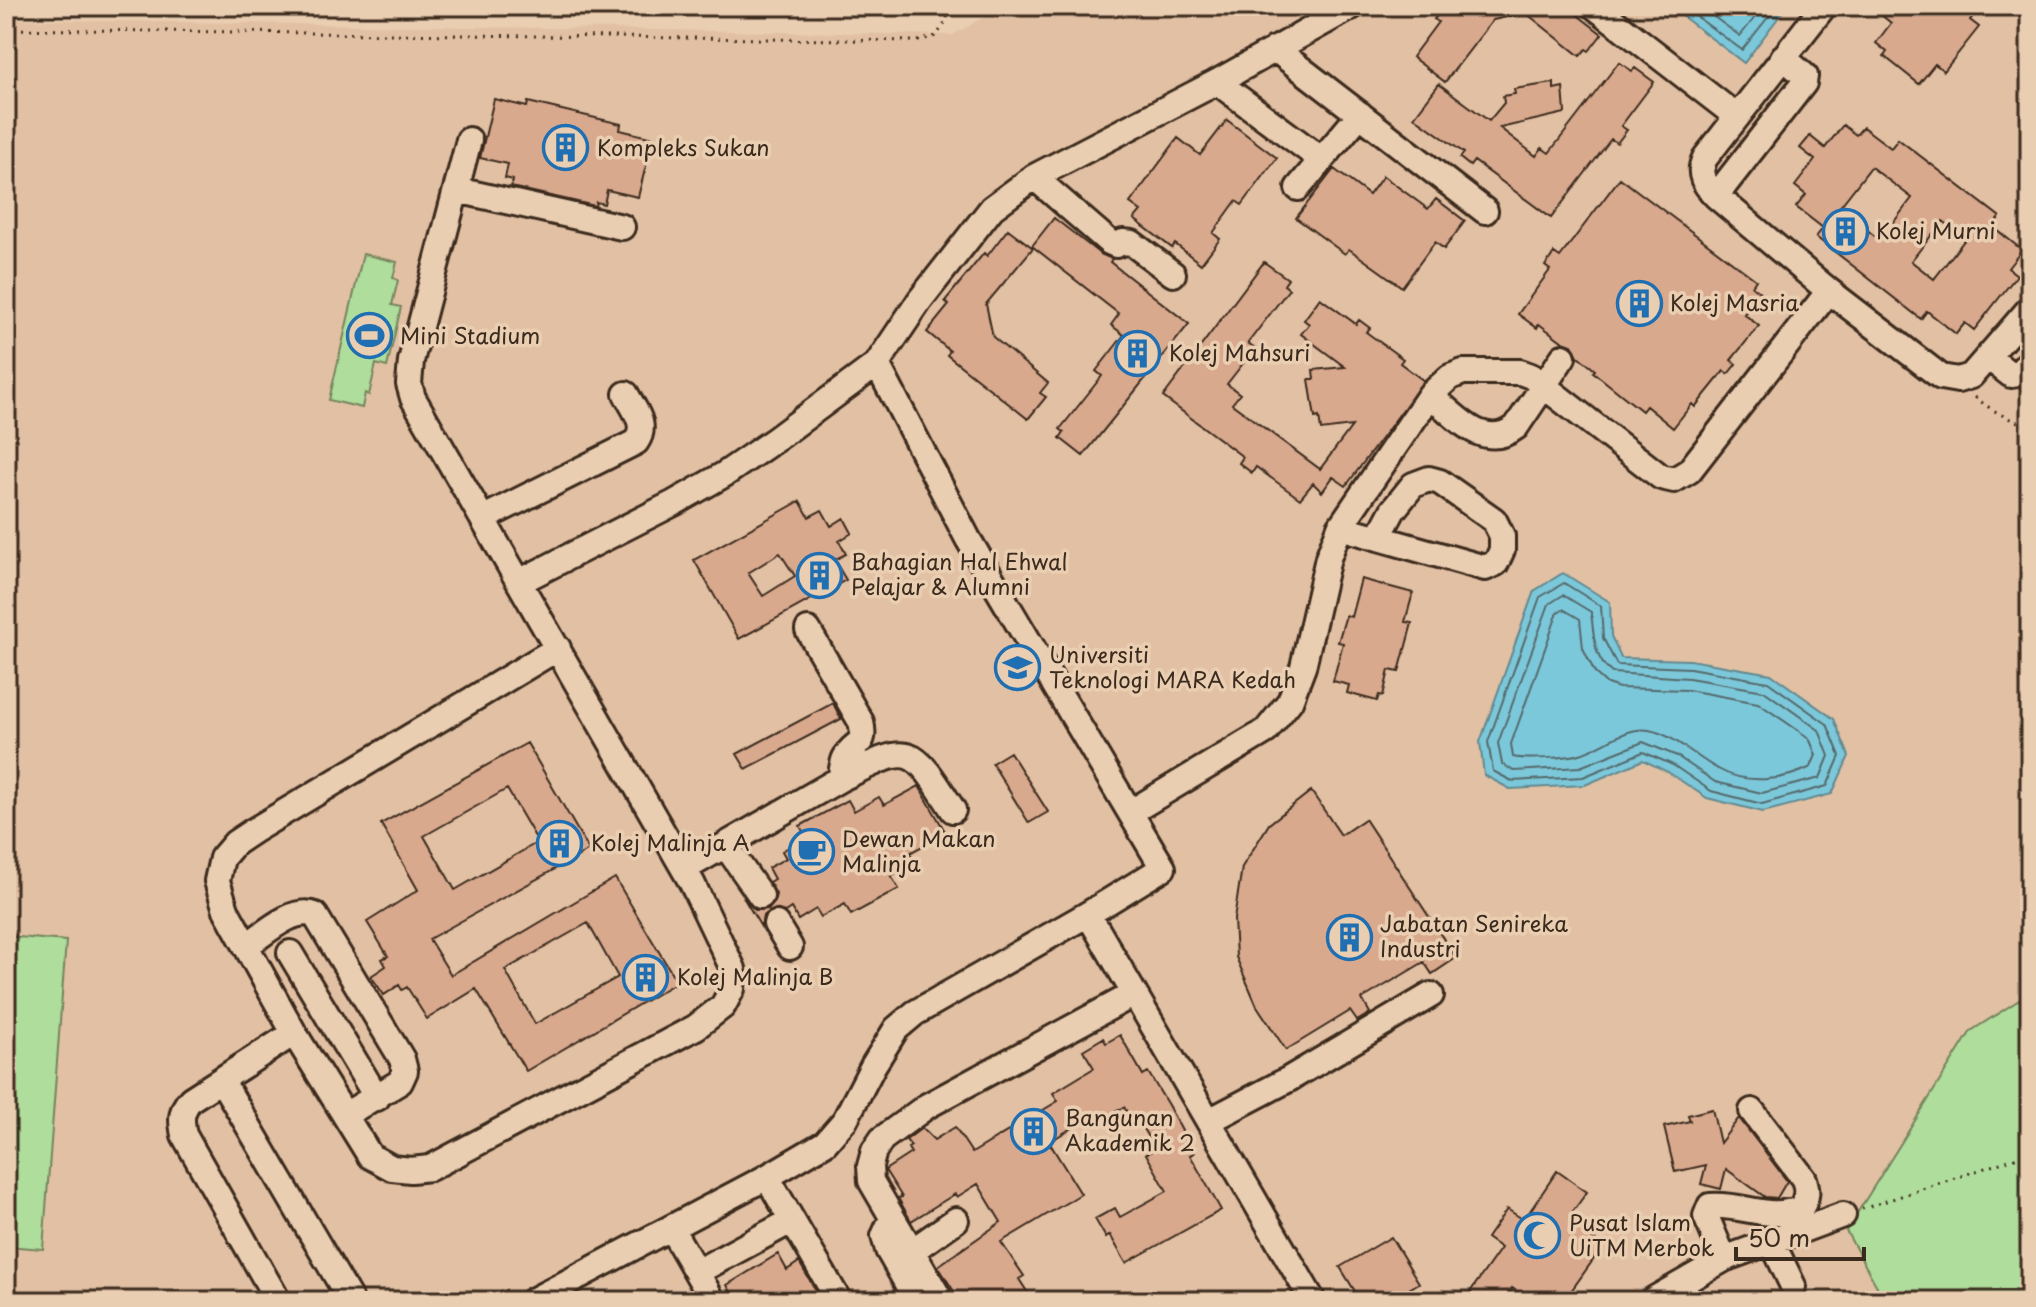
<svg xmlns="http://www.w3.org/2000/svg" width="2036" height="1307" font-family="'Playpen Sans',sans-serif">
  <rect width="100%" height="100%" fill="#eaceb1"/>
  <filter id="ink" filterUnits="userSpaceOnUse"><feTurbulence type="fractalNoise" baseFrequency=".0125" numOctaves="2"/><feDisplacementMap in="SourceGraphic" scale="16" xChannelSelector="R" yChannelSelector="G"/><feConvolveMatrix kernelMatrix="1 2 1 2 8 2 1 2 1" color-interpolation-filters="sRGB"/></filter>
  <g filter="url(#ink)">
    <path fill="#e2c0a3" d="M1003 6H2030V1301H6V19L953 35Z"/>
    <path fill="#afdd9c" stroke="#75845d" stroke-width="2" d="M363 254 397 262 393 278 398 280 392 305 401 307 387 367 376 364 369 395 365 393 362 408 329 400Z
      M6 936 66 941 43 1249 6 1246Z
      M2030 993V1301H1885L1846 1231 1971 1031Z"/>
    <path fill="#7cc8db" stroke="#62898f" stroke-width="2" d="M1669 6H1787L1744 63Z
      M1563 573 1610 602 1611 636 1621 658 1690 660 1771 674 1834 719 1849 756 1832 794 1763 812 1707 798 1668 772 1643 760 1585 785 1510 789 1484 775 1480 742 1534 591Z"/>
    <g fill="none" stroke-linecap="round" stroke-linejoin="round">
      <path stroke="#55696a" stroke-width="2" d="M1682 6 1742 50 1777 6
        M1699 6 1740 36 1764 6
        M1564 583 1601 606 1603 638 1617 665 1690 668 1768 682 1827 724 1840 756 1827 786 1762 804 1711 791 1673 765 1643 752 1583 777 1512 781 1493 771 1488 742 1540 597Z
        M1563 595 1591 612C1594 634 1593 659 1612 673L1689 678 1764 691 1819 730 1829 756 1820 778 1762 793 1715 782 1677 756 1643 742 1580 767 1514 771 1502 764 1498 743 1549 604Z
        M1563 609 1580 619 1583 648 1595 673 1607 684 1619 688 1688 690 1758 703 1809 738 1816 755 1811 767C1783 781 1746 785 1718 769 1695 757 1675 735 1649 730 1626 726 1601 748 1580 754 1567 758 1526 760 1513 757L1511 744 1558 612Z"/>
    </g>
    <path fill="#d9a98e" stroke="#3b2a1e" stroke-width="2" fill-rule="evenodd" d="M1452 6H1579L1575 13 1602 34 1589 51 1586 49 1580 56 1526 13 1493 20 1445 82 1412 57 1438 22 1434 19 1443 9 1447 12Z
      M1886 6H1981L1970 20 1979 27 1944 71 1935 64 1919 84 1884 56 1887 52 1876 43 1891 23 1880 14Z
      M1619 62 1632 71 1635 68 1654 82 1621 126 1627 130 1617 143 1611 139 1551 218 1474 161 1470 166 1460 158 1464 153 1414 117 1439 84 1489 121 1504 103 1503 96 1515 94 1514 89 1554 83V89L1563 87 1565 113 1500 128 1536 156 1542 148 1549 153Z
      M494 99 527 107 528 102 621 124 620 130 653 138 638 197 607 190 604 204 596 202 595 206 511 187 513 180 505 178 508 164 480 158Z
      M1227 120 1277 158 1242 205 1236 201 1213 233 1220 239 1201 264 1175 244 1172 248 1134 219 1141 211 1130 203 1178 138 1200 155Z
      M1843 125 1856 135 1863 127 1891 148 1898 139 2000 217 1992 226 2022 250 2008 268 2017 275 1974 330 1965 323 1956 334 1927 311 1921 319 1816 237 1823 228 1796 207 1806 195 1795 186 1815 160 1800 148 1810 136 1825 148ZM1871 167 1912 198 1880 240 1839 208ZM1943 221 1966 238 1934 279 1911 261Z
      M1334 169 1369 195 1383 176 1428 209 1436 199 1465 221 1444 249 1435 242 1402 287 1349 249 1345 254 1296 218Z
      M1620 178 1756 280 1752 286 1761 293 1744 314 1759 326 1731 360 1736 364 1728 374 1724 371 1695 407 1692 404 1673 428 1646 406 1642 411 1593 372 1595 370 1578 356 1572 345 1563 342 1539 324 1537 328 1518 314 1550 270 1545 266 1554 253 1560 257Z
      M1054 218 1100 254 1112 259 1110 262 1189 324 1083 456 1060 438 1064 432 1060 429 1102 376 1096 371 1124 335 1111 325 1119 314 1032 246Z
      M1008 229 1033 248 986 304 993 337 1048 383 1040 393 1046 397 1028 419 947 355 950 351 927 332 949 305 945 301 984 253 987 256Z
      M1264 262 1288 279 1284 285 1289 289 1248 343 1255 348 1227 384 1240 394 1232 404 1320 469 1352 426 1321 430 1319 417 1315 418 1309 379H1314L1313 370 1345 367 1301 334 1309 324 1304 320 1320 298 1356 324 1359 320 1370 328 1366 332 1403 359 1400 363 1424 381 1346 486 1333 477 1322 492 1313 483 1300 499 1256 467 1252 473 1239 463 1243 457 1163 397Z
      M800 501 809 517 822 510 831 526 844 518 852 533 839 541 846 554 834 560 846 580 739 639 694 560ZM780 553 795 576 763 596 748 573Z
      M1361 579 1413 593 1405 622 1412 623 1399 672 1389 670 1383 696 1379 695 1377 701 1347 693 1349 685 1333 681 1343 643 1338 642 1346 615 1351 617Z
      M833 703 841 719 746 769 737 754Z
      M527 743 589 850 429 939 451 975 615 878 677 982 526 1071 476 989 427 1019 407 987 402 990 399 985 384 995 371 976 386 966 382 959 388 956 367 922 418 890 381 824ZM507 789 538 842 455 890 424 836ZM588 923 618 977 535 1024 505 970Z
      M1010 752 1048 812 1029 823 992 763Z
      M919 786 946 833 910 853 915 862 891 876 899 889 851 915 845 904 821 917 816 909 798 920 791 908 785 912 775 909 763 916 761 927 743 897 755 910 769 909 774 903 776 894 769 882 774 879 768 868 786 858 782 851 806 837 800 826 848 800 854 811 879 797 884 805Z
      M1311 791 1341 835 1365 819 1456 958 1432 974 1424 962 1362 999 1370 1013 1357 1021 1350 1011 1286 1050 1257 1006 1236 957 1234 919 1242 867 1269 824Z
      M1120 1035 1143 1075 1148 1072 1168 1105 1194 1153 1190 1155 1221 1210 1126 1263 1110 1235 1106 1238 1095 1219 1115 1208 1120 1217 1167 1191 1146 1154 1155 1149 1139 1122 1135 1125 1124 1107 1094 1124 1090 1117 1049 1142 1081 1194 1001 1242 1024 1276 1019 1279 1033 1301H960L938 1266 1001 1222 978 1184 957 1197 955 1194 911 1221 898 1198 902 1197 885 1170 911 1153 908 1148 911 1146 906 1140 922 1128 934 1140 955 1127 972 1153 1058 1101 1053 1093 1094 1068 1083 1050 1103 1038 1106 1043Z
      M1712 1109 1720 1143 1739 1118 1787 1181 1777 1198 1765 1197 1726 1169 1721 1189 1701 1184 1706 1165 1675 1172 1664 1127 1690 1121 1688 1115Z
      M1557 1171 1587 1192 1571 1214 1590 1227 1586 1234 1603 1246 1564 1301H1530L1512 1288 1503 1301H1482L1470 1292 1501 1248 1487 1238 1507 1209 1524 1220Z
      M1391 1237 1419 1283 1389 1301H1361L1340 1267Z
      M778 1254 787 1270 799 1262 822 1301H736L727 1285Z"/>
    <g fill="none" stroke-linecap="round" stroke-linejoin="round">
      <defs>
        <path id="minor" d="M1594 6 1736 116
          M1824 6 1705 158C1697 174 1705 185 1716 196L1829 291 1941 377 1958 380 1971 376 2030 308
          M1275 49 1485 211
          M1217 82 1322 160
          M469 140 411 361 409 384 413 398 692 883 733 969 732 989 723 1006 696 1027 430 1168 411 1170 392 1168 370 1156 294 1033 226 910 217 881 222 858 235 843 253 831 558 648
          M1034 177 1109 242 1116 245 1123 242 1132 243 1173 274
          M1298 188 1360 114
          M457 190 622 227
          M1716 196 1804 83 1805 76 1783 57
          M1988 357 2011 375 2018 374 2030 361
          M877 364 968 539 1163 868 1088 914
          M1430 395C1456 416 1483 452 1516 427L1563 357
          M484 518 636 442C648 425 635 411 626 394
          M1340 527 1485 568 1496 563 1502 550V536L1494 520 1440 482 1429 479 1413 485 1393 510 1378 538
          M519 582 674 503 725 474 776 439 877 364 920 300 992 208 1034 177 1217 82 1353 6
          M840 779C911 744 910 742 953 810
          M1131 812 1266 731 1290 701 1303 667 1328 558 1340 527 1430 395 1450 377 1463 372H1520L1531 376 1661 477 1674 480 1689 471 1829 291
          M726 846 761 896
          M684 869 840 779C842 772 842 764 845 758 854 740 867 748 861 722L808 630
          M776 924 790 947
          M246 946C264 934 293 906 315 915L402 1059 405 1071 400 1082 345 1115
          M290 953 377 1098
          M222 1081 351 1301
          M1209 1121 1289 1079 1431 995
          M767 1177 839 1301
          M892 1218 884 1236 888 1250 917 1301
          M671 1228 713 1301
          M1771 1240 1793 1286
          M912 1251 956 1220
          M1724 1259 1706 1216 1710 1206C1742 1203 1770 1222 1801 1208 1807 1198 1808 1191 1804 1179L1752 1111
          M697 1272 791 1221
          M278 1301 184 1135C181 1120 180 1111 191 1099L294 1033
          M532 1301 767 1177 825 1143 845 1120 873 1066 896 1029 915 1013 1088 914 1313 1301
          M941 1301 871 1181 870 1166 874 1151 882 1139 927 1106 1134 994
          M1651 1301 1724 1259 1843 1215"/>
      </defs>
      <use href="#minor" stroke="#3b2a1e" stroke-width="30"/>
      <path stroke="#3b2a1e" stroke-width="3" stroke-dasharray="2 6" stroke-linecap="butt" d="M6 29 918 41 936 36 946 22 950 6
        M1975 397C1992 411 2009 420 2030 426
        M1862 1209 2030 1153"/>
      <use href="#minor" stroke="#eaceb1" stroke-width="24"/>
    </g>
  </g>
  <defs>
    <symbol id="building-ring" viewBox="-11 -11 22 22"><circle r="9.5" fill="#eaceb1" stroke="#1f6fb2" stroke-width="1.5"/><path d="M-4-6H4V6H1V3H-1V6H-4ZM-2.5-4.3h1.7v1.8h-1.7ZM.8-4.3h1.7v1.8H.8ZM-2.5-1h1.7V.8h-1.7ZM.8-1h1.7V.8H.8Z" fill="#1f6fb2"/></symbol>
    <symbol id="stadium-ring" viewBox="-11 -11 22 22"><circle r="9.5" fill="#eaceb1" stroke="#1f6fb2" stroke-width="1.5"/><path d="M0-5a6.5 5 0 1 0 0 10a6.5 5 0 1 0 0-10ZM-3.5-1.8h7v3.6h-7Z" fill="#1f6fb2"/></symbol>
    <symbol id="university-ring" viewBox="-11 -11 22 22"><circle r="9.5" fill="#eaceb1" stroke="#1f6fb2" stroke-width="1.5"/><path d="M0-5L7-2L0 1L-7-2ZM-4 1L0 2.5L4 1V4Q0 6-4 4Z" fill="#1f6fb2"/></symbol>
    <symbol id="cafe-ring" viewBox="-11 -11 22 22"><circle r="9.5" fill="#eaceb1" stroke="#1f6fb2" stroke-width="1.5"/><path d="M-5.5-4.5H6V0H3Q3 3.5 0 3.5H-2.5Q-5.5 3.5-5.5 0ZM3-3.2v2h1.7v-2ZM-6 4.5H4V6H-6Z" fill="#1f6fb2"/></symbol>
    <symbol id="mosque-ring" viewBox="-11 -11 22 22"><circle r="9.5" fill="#eaceb1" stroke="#1f6fb2" stroke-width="1.5"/><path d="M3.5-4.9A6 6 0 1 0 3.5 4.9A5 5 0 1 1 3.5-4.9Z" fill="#1f6fb2"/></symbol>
  </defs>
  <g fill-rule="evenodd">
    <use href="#building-ring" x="540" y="122" width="51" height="51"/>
    <use href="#building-ring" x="1820" y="206" width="51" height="51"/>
    <use href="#building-ring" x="1614" y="278" width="51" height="51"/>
    <use href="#stadium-ring" x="344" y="310" width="51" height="51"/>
    <use href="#building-ring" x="1112" y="328" width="51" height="51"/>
    <use href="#building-ring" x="794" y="550" width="51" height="51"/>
    <use href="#university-ring" x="992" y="642" width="51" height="51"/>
    <use href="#building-ring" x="534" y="818" width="51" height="51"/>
    <use href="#cafe-ring" x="786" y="826" width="51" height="51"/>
    <use href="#building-ring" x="1324" y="912" width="51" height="51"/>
    <use href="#building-ring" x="620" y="952" width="51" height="51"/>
    <use href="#building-ring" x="1008" y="1106" width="51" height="51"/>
    <use href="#mosque-ring" x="1512" y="1210" width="51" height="51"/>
  </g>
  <g text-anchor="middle" stroke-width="7" stroke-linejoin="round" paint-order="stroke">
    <g font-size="22" fill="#3b2a1e" stroke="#eaceb1" text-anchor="start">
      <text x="597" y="156">Kompleks Sukan</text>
      <text x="1876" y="239">Kolej Murni</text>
      <text x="1670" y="311">Kolej Masria</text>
      <text x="400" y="344">Mini Stadium</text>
      <text x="1169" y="361">Kolej Mahsuri</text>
      <text x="851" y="570">Bahagian Hal Ehwal<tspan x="851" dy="25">Pelajar &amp; Alumni</tspan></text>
      <text x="1049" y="663">Universiti<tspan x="1049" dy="25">Teknologi MARA Kedah</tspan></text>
      <text x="842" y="847">Dewan Makan<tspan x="842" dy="25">Malinja</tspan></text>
      <text x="591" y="851">Kolej Malinja A</text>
      <text x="1380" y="932">Jabatan Senireka<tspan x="1380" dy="25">Industri</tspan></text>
      <text x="677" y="985">Kolej Malinja B</text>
      <text x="1065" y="1126">Bangunan<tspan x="1065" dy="25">Akademik 2</tspan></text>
      <text x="1569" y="1231">Pusat Islam<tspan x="1569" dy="25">UiTM Merbok</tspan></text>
    </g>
  </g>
  <rect width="2036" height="1307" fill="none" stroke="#eaceb1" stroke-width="32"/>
  <rect x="16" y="16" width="2004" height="1275" fill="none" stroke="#3b2a1e" stroke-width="3" filter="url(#ink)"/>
  <path d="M1736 1247v12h128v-12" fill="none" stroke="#3b2a1e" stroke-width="4"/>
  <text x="1748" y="1247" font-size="24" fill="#3b2a1e" stroke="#eaceb1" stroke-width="6" paint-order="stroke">50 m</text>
</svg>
